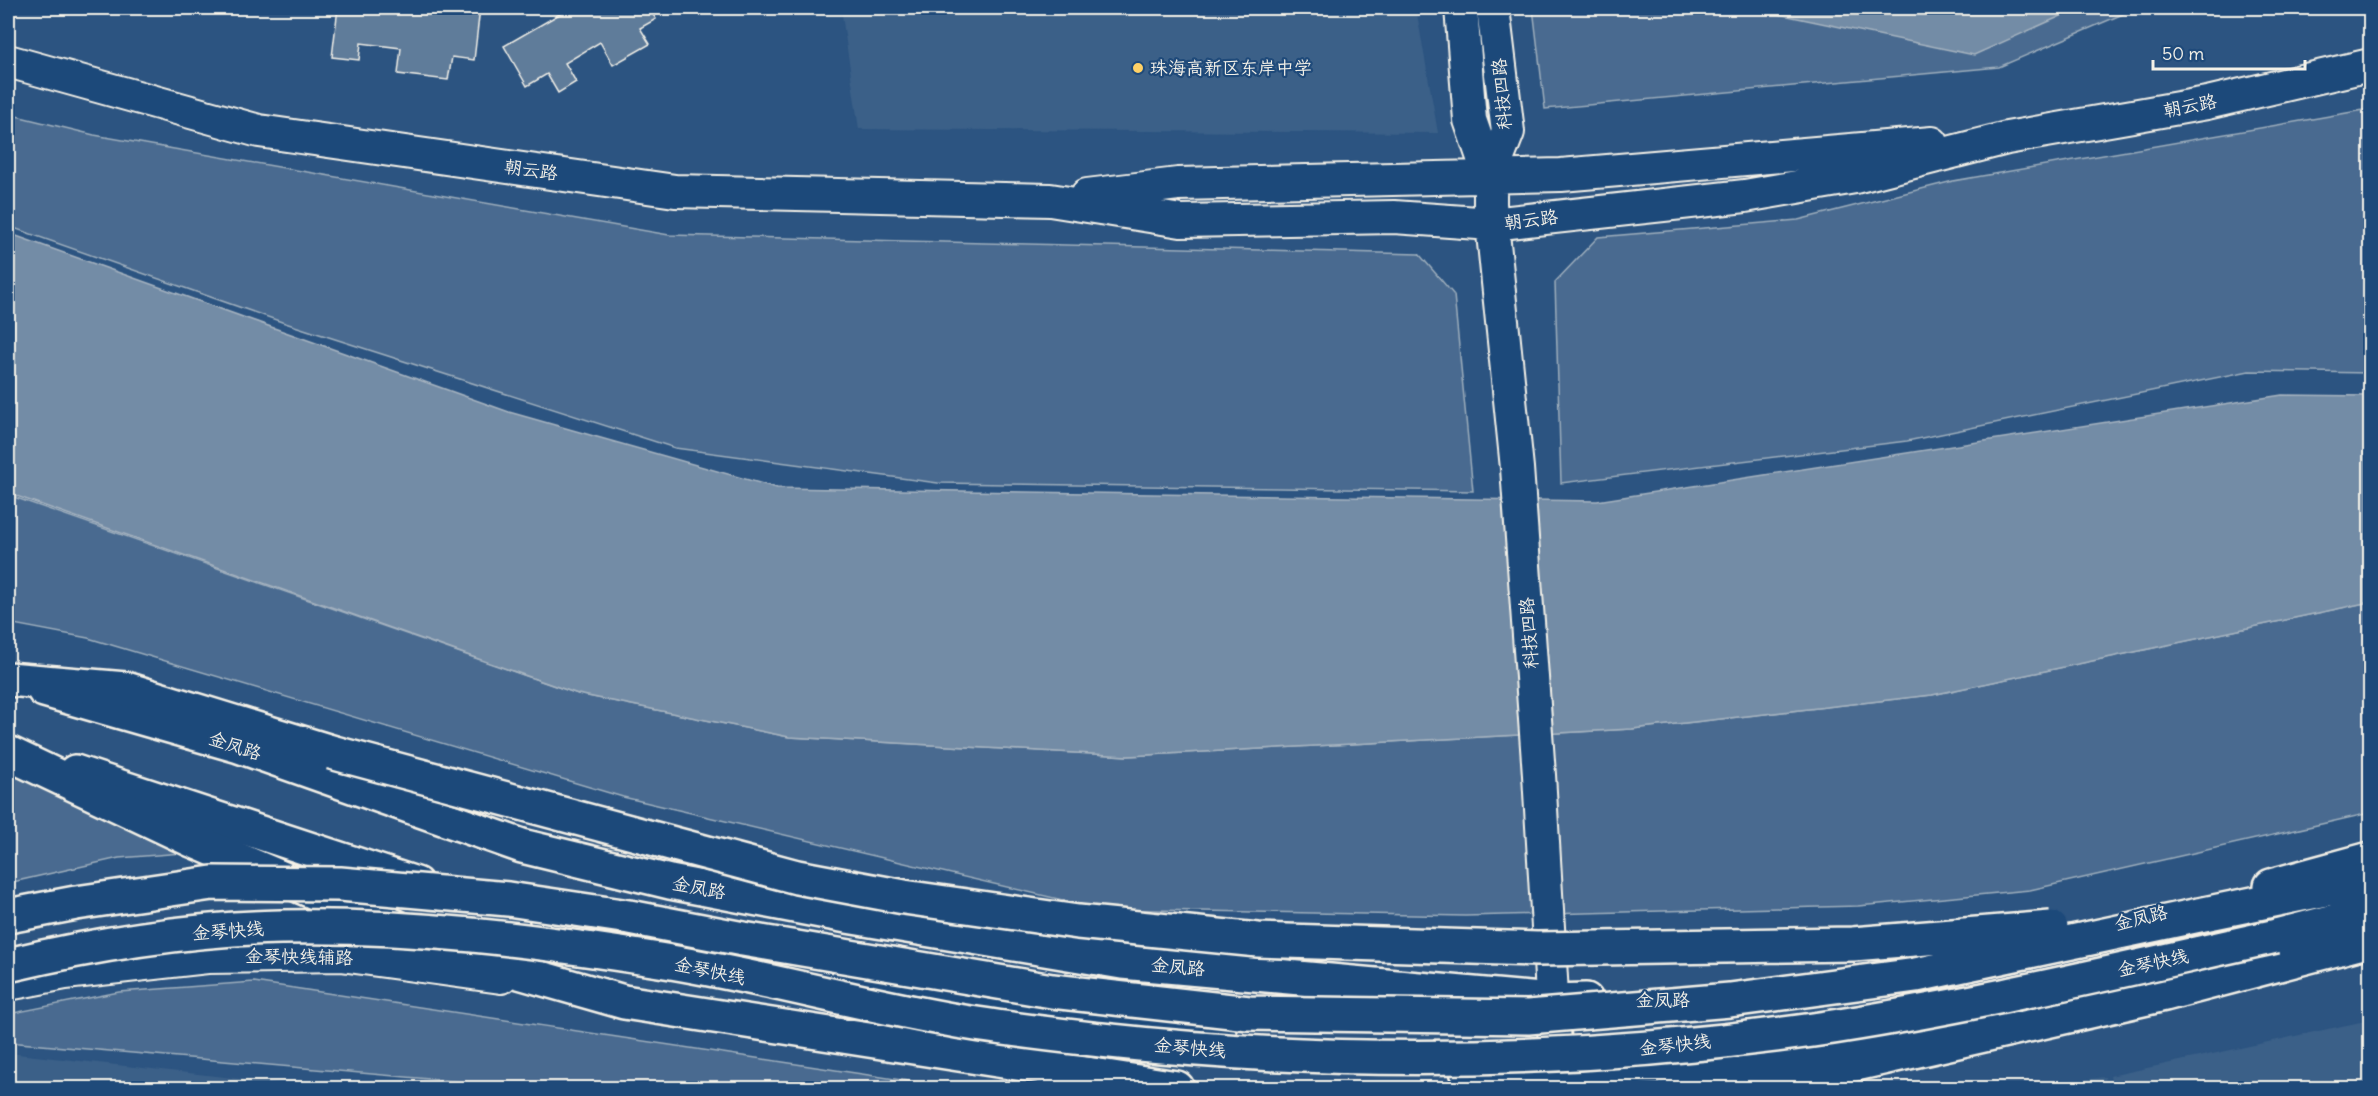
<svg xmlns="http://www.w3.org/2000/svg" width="2378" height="1096" font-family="Delius,'LXGW WenKai TC',sans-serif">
  <rect width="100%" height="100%" fill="#2c5481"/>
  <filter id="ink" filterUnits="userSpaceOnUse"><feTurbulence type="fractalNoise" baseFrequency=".0167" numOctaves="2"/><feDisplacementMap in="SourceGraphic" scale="12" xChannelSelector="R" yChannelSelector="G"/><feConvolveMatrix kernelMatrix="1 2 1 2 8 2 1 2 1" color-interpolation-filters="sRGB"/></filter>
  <g filter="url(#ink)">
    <path fill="#3b6088" d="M841 8H1416L1438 133 859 129Z
      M2370 1020V1088H2113L2110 1076Z
      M8 1053 323 1088H8Z
      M2105 1077 2107 1088H2017Z"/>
    <path fill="#496b90" stroke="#9eaebc" stroke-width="1.5" d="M1533 8H2137L1999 67 1545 109Z
      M2370 109V373L2249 371 1907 441 1561 483 1555 282 1598 237 1798 220 1953 181Z
      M8 114 94 135 669 235 1419 254 1454 295 1473 491 938 483 675 448 282 322 8 226Z
      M8 495 578 694 789 737 1128 756 1632 729 1932 695 2370 602V813L2030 890 1858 906 1465 916 1101 909 623 797 88 638 8 623Z
      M8 774 233 849 119 858 8 883Z
      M254 982 954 1088H530L8 1042V1014L119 992Z"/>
    <path fill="#738ca6" stroke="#a7b4c0" stroke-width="1.5" d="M1749 8H2079L1974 55Z
      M8 233 509 412 777 488 1597 501 2282 395 2370 396V602L1932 695 1632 729 1128 756 789 737 578 694 8 493Z"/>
    <path fill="#5e7b9a" stroke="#f4f1e8" stroke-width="1.5" d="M338 8H480L474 60 452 57 448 80 398 74 401 48 361 43 359 60 332 57Z
      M570 8H649L656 19 640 28 650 44 613 65 600 42 565 63 576 82 558 93 547 74 527 86 504 46Z"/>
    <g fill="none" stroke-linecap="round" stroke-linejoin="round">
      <defs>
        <path id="secondary" d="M1461 8 1470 120 1490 178V204L1517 468 1539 775 1557 1079
          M8 61 259 131 675 191 1050 200 1181 221 1394 217 1492 224 1745 196 1855 177 2007 138 2207 103 2370 65
          M1490 178 1508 132 1493 8
          M1087 195 1178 184 1561 175 1932 143
          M8 984 65 973 207 957 341 955 501 977"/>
        <path id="primary" d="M44 690 239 746 522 846 670 882 847 916 1122 962 1552 1001 1586 1000
          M75 772 416 884
          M2271 886 2370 859
          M547 920 890 984 1220 1038
          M1467 1071 1557 1073 1720 1064 1961 1026"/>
        <path id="highway" d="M8 679 126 689 331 752
          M8 753 192 840 467 957 624 1002 1177 1088
          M2199 915 2370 880
          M2276 936 2370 912
          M1679 1088 1852 1065 2165 994 2370 940"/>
      </defs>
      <use href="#secondary" stroke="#f4f1e8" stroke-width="36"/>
      <use href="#primary" stroke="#f4f1e8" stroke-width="38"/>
      <use href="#highway" stroke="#f4f1e8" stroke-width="38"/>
      <use href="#secondary" stroke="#1f4a7a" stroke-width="32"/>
      <use href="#primary" stroke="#1f4a7a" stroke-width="33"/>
      <use href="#highway" stroke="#1f4a7a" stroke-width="33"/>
      <defs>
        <path id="highway-bridge" d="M331 752 797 877 904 897 1078 922 1258 940 1537 949 1853 944 2051 928
          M8 916 76 903 212 883 340 884 508 899 629 917 743 939 1052 991 1249 1013 1528 1017 1730 1000 1916 975 2199 915
          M8 965C97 944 189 929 281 927 407 924 534 940 659 960 754 975 847 1001 941 1018 993 1028 1048 1034 1101 1040 1337 1066 1577 1063 1813 1030 1969 1007 2122 970 2276 936"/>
      </defs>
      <use href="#highway-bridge" stroke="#f4f1e8" stroke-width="38" stroke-linecap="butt"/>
      <use href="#highway-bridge" stroke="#1f4a7a" stroke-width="33"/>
    </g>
  </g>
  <circle fill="#ffd166" stroke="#1f4a7a" stroke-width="2" cx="1138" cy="68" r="6"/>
  <g text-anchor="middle" stroke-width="4.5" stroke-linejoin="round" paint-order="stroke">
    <g font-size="18" fill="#f4f1e8" stroke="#1f4a7a" text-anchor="start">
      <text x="1150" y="74">珠海高新区东岸中学</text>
    </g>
    <g font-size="18" fill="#f4f1e8" stroke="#1f4a7a">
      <text transform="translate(1502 94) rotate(-95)" y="6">科技四路</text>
      <text transform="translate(2190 106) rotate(-11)" y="6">朝云路</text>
      <text transform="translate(531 170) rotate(8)" y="6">朝云路</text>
      <text transform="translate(1531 220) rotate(-7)" y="6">朝云路</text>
      <text transform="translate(1529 633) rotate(-94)" y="6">科技四路</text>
      <text transform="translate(235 746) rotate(18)" y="6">金凤路</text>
      <text transform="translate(699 888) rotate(11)" y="6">金凤路</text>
      <text transform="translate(2141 918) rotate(-14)" y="6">金凤路</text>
      <text transform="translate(228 931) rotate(-4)" y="6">金琴快线</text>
      <text transform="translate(299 957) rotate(1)" y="6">金琴快线辅路</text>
      <text transform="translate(2153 963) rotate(-12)" y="6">金琴快线</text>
      <text transform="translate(1178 967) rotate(5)" y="6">金凤路</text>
      <text transform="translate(710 971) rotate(12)" y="6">金琴快线</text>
      <text x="1663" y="1006">金凤路</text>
      <text transform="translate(1675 1045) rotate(-6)" y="6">金琴快线</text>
      <text transform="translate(1190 1048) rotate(5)" y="6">金琴快线</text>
    </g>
  </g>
  <rect width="2378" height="1096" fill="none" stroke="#1f4a7a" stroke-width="30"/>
  <rect x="15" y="15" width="2348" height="1066" fill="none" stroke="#f4f1e8" stroke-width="2" filter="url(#ink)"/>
  <path d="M2153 60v9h152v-9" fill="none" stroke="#f4f1e8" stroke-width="3"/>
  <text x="2162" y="60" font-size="18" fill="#f4f1e8" stroke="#1f4a7a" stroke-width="4.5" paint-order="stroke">50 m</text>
</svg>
